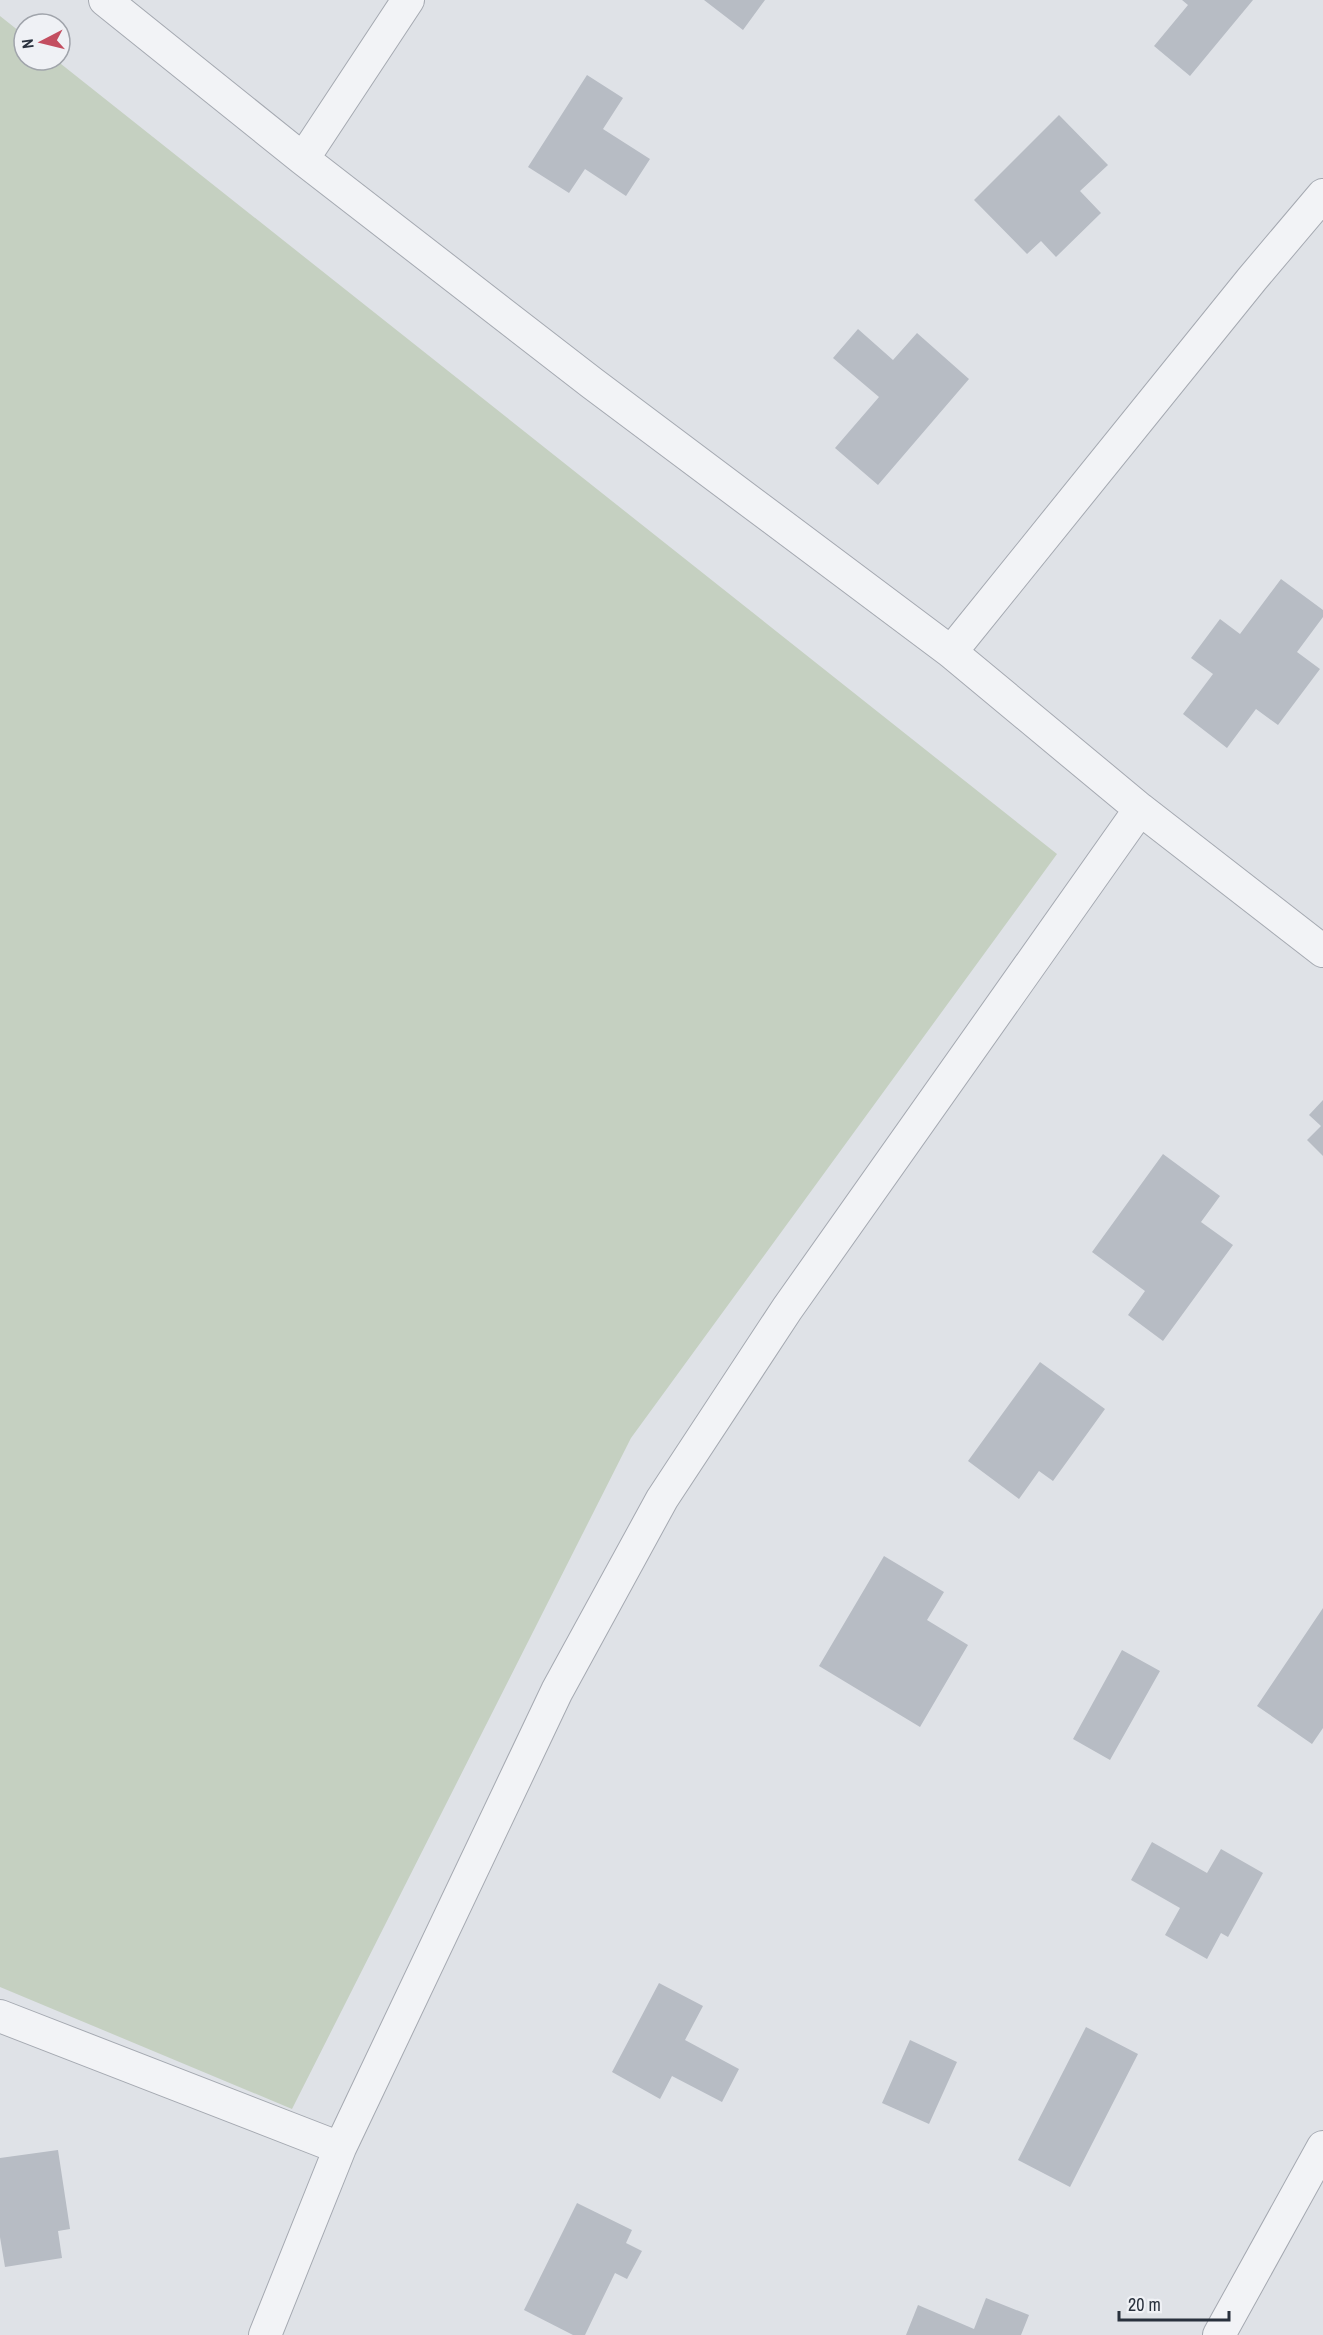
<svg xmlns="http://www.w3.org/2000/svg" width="1323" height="2335" font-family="'Archivo Narrow',sans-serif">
  <rect width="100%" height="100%" fill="#dfe2e7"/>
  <path fill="#c5d0c1" d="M0 16 24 35V60H56L1057 854 631 1438 292 2109 0 1987Z"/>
  <path fill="#b7bcc4" d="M704 0H765L743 30Z
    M1182 0H1253L1190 76 1154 46 1188 5Z
    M587 75 623 98 603 129 650 159 626 196 585 169 569 193 528 167Z
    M1059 115 1108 165 1080 191 1101 213 1056 257 1041 241 1027 254 974 200Z
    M858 329 893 360 917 333 969 379 878 485 835 448 879 397 833 358Z
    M1281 579 1323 610V617L1297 652 1320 669 1278 725 1256 709 1227 748 1183 714 1213 674 1191 658 1220 619 1240 634Z
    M1323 1100V1156L1307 1140 1321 1126 1309 1115Z
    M1163 1154 1220 1196 1201 1222 1233 1245 1163 1341 1128 1315 1145 1291 1092 1252Z
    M1040 1362 1105 1409 1053 1481 1039 1471 1019 1499 968 1461Z
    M884 1556 944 1592 927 1620 968 1645 920 1727 819 1666Z
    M1323 1608V1728L1312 1744 1257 1706Z
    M1122 1650 1160 1671 1110 1760 1073 1739Z
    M1152 1842 1207 1873 1221 1849 1263 1873 1228 1937 1221 1933 1207 1959 1165 1935 1180 1908 1131 1880Z
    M659 1983 703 2006 685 2040 739 2069 722 2102 672 2076 660 2099 612 2072Z
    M1086 2027 1138 2054 1070 2187 1018 2160Z
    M910 2040 957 2062 929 2124 882 2103Z
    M58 2150 70 2229 58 2231 62 2258 5 2267 0 2237V2158Z
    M577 2203 632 2230 626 2243 642 2251 627 2279 615 2273 585 2335H573L524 2310Z
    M986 2298 1029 2315 1021 2335H906L918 2305 974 2329Z"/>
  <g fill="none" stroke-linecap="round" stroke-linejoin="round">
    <defs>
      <path id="minor" d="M105 0 303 159 592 383 951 652 1140 809 1323 951
        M303 159 408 0
        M951 652 1252 279 1323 195
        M0 2016 340 2148
        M265 2335 340 2148 557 1691 662 1499 787 1309 1140 809
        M1219 2335 1323 2147"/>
    </defs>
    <use href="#minor" stroke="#a5a9b1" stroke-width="34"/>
    <use href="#minor" stroke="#f2f3f6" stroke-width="32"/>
  </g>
  <g transform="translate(42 42) rotate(263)"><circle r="28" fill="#eff1f5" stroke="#a0a4ab" stroke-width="1.5"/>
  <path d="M0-4.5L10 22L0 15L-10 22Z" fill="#c34e60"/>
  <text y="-9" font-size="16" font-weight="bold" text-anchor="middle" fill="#29313d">N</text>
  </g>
  <path d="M1119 2311v9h110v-9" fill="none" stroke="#29313d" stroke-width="3"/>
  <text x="1128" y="2311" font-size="18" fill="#29313d" stroke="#eff1f5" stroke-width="4.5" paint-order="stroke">20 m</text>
</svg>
